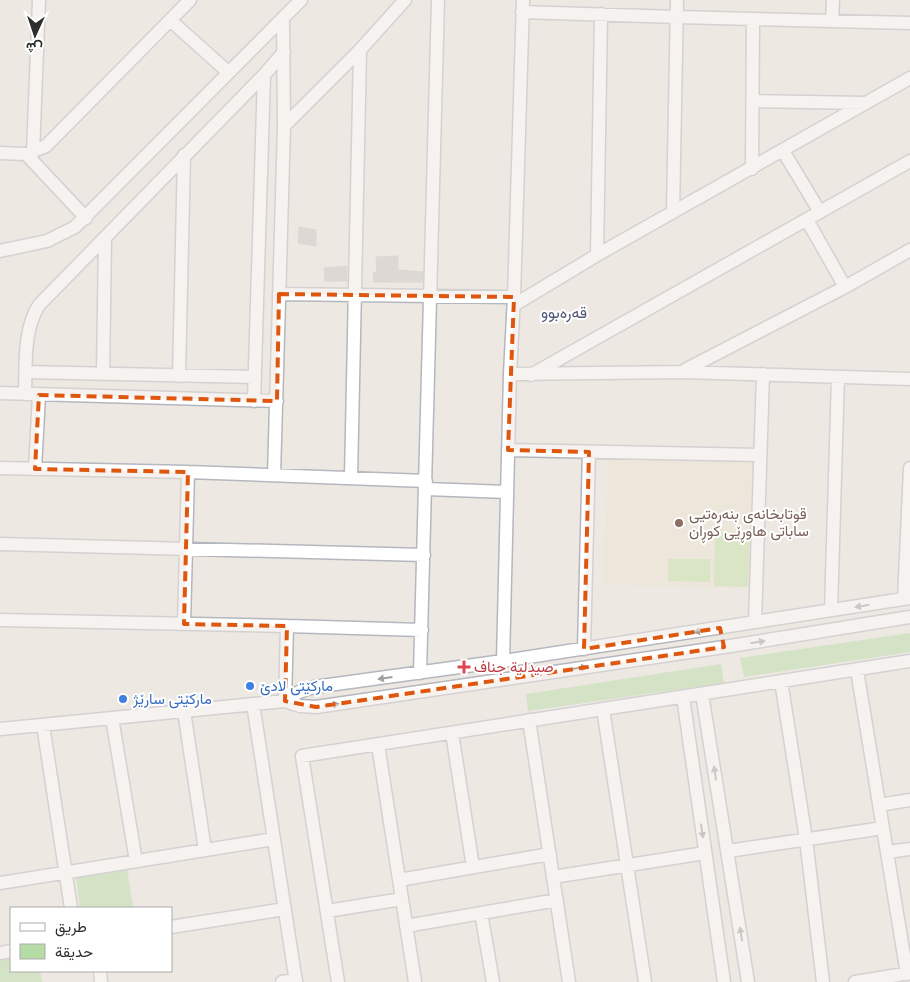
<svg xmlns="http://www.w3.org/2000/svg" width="910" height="982" font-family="Mulish,Vazirmatn,sans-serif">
  <rect width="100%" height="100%" fill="#ede8e2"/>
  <path fill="#ece5d3" d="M608 458 753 462 749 588 604 585Z"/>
  <path fill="#b6dca5" d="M910 633V652L744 677 740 658Z
    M721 664 724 683 528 711 526 694Z
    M127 869 133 908H80L76 877Z
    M11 954V971H40L42 982H0V956Z"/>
  <path fill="#c4e2a2" d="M715 532H750L748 587 714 586Z
    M668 559H710V582L668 581Z"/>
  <path fill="#c9c6c0" stroke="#c8c4bb" d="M299 227 316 230V246L298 243Z
    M398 256V270L423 272 422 282H373L374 272H377L376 257Z
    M347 266V281H325L324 268Z"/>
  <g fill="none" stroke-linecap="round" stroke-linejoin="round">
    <defs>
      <path id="minor" d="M522 12 677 17 910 23
        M170 20 228 72
        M832 21 833 0
        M753 101 865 103
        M284 126 360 50 405 0
        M783 151 820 212
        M33 152 39 0
        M0 153 26 154 46 146 190 0
        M26 154 86 218
        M752 169 753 19
        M673 212 677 0
        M807 220 845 287
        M0 251 47 241 75 227 301 0
        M597 255 601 14
        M279 294 514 297
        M514 305 597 255 910 78
        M685 370 845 287 910 250
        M26 372 255 377
        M103 374 105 238
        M510 374 683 372 910 379
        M531 375 910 161
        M179 376 184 155
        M0 393 277 401
        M25 394C26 365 23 330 39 305L264 75 284 52
        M254 401 264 75
        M508 450 760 455
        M0 468 188 472 426 481
        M35 469 39 395
        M274 475 284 126 283 19
        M351 478 360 50
        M426 489 507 492
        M0 544 424 555
        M904 599 910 468
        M831 610 838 377
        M0 620 287 626 422 630
        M755 622 763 374
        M184 624 188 472
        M584 649 589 452
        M503 661 510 374 514 297 523 0
        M857 670 907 974
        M420 673 438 0
        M781 681 806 839 823 982
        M702 694 748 982
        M683 697 724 982
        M285 701 299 692 314 687 503 661 910 598
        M285 701 287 626
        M253 704 296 982
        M603 709 645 982
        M184 711 205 850
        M112 718 136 861
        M529 720 569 982
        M43 725 71 908
        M0 729 285 701 300 706 316 707 724 647 910 617
        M452 733 473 867
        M378 745 415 982
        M879 805 910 800
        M728 851 883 828
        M887 852 910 849
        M553 877 705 853
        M399 880 550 854
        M0 883 274 839
        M327 911 402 899
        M481 913 493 982
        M406 926 557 900
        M171 927 285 909
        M0 953 11 951
        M100 971 101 982
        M282 982 296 980
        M338 982 302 756 910 661
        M855 982 910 973"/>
    </defs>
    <use href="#minor" stroke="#b5b7bf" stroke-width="15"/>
    <use href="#minor" stroke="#fff" stroke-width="12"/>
  </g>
  <defs><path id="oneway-solid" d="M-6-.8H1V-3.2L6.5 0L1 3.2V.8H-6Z" transform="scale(1.25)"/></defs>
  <g fill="#a0a0a0">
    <use href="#oneway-solid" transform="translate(862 606) rotate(171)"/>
    <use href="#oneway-solid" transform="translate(701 631) rotate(171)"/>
    <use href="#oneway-solid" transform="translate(758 642) rotate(-9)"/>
    <use href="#oneway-solid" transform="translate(580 668) rotate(-8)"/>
    <use href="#oneway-solid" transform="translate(385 678) rotate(172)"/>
    <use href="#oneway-solid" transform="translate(332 705) rotate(-8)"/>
    <use href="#oneway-solid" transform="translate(715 773) rotate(-99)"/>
    <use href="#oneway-solid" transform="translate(702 831) rotate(82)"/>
    <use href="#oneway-solid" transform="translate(741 934) rotate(-99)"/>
  </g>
  <path d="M0 0H910V982H0ZM279 294 514 297 508 450 589 452 584 649 720 628 724 647 316 707 285 701 287 626 184 624 188 472 35 469 39 395 277 401Z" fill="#ede8e2" fill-opacity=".55" fill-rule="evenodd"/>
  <path fill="none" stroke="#df570e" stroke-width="4" stroke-dasharray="10 6" stroke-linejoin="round" d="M279 294 514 297 508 450 589 452 584 649 720 628 724 647 316 707 285 701 287 626 184 624 188 472 35 469 39 395 277 401Z"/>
  <circle fill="#8d6e63" stroke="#fff" stroke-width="2" cx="679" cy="523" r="5"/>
  <path fill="#e0444e" stroke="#fff" stroke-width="2" d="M461.5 659.5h5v5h5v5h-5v5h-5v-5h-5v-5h5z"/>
  <g fill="#3f7fe0" stroke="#fff" stroke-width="2">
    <circle cx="250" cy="686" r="5"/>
    <circle cx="123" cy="699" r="5"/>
  </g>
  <g text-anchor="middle" stroke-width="4" stroke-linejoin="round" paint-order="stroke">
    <g font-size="15" fill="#785e54" stroke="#fff" text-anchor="start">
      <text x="689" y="519">قوتابخانەی بنەڕەتیی<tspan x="689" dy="17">ساباتی هاوڕێی کوڕان</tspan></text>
    </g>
    <g font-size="15" fill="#be3a42" stroke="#fff" text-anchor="start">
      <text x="474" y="672">صيدلية جناف</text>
    </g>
    <g font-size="15" fill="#366cbe" stroke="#fff" text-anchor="start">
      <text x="260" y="691">ماركێتی لادێ</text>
      <text x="133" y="704">مارکێتی سارێژ</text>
    </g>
    <g font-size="16" fill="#525879" stroke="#fff">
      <text x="564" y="318">قەرەبوو</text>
    </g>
  </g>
  <rect x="10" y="907" width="162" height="65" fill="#ffffff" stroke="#ababab"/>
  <rect x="20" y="923" width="25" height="8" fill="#ffffff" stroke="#ababab"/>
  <text x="55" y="932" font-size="15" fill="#2d2d2d">طريق</text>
  <rect x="20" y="944" width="25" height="15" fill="#b6dca5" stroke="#ababab"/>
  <text x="55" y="957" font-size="15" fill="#2d2d2d">حديقة</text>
  <g transform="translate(35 35) rotate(183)" stroke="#ffffff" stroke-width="4" paint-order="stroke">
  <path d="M0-4L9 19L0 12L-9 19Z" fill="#2d2d2d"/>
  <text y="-8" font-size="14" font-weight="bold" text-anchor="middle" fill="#2d2d2d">ش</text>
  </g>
</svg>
